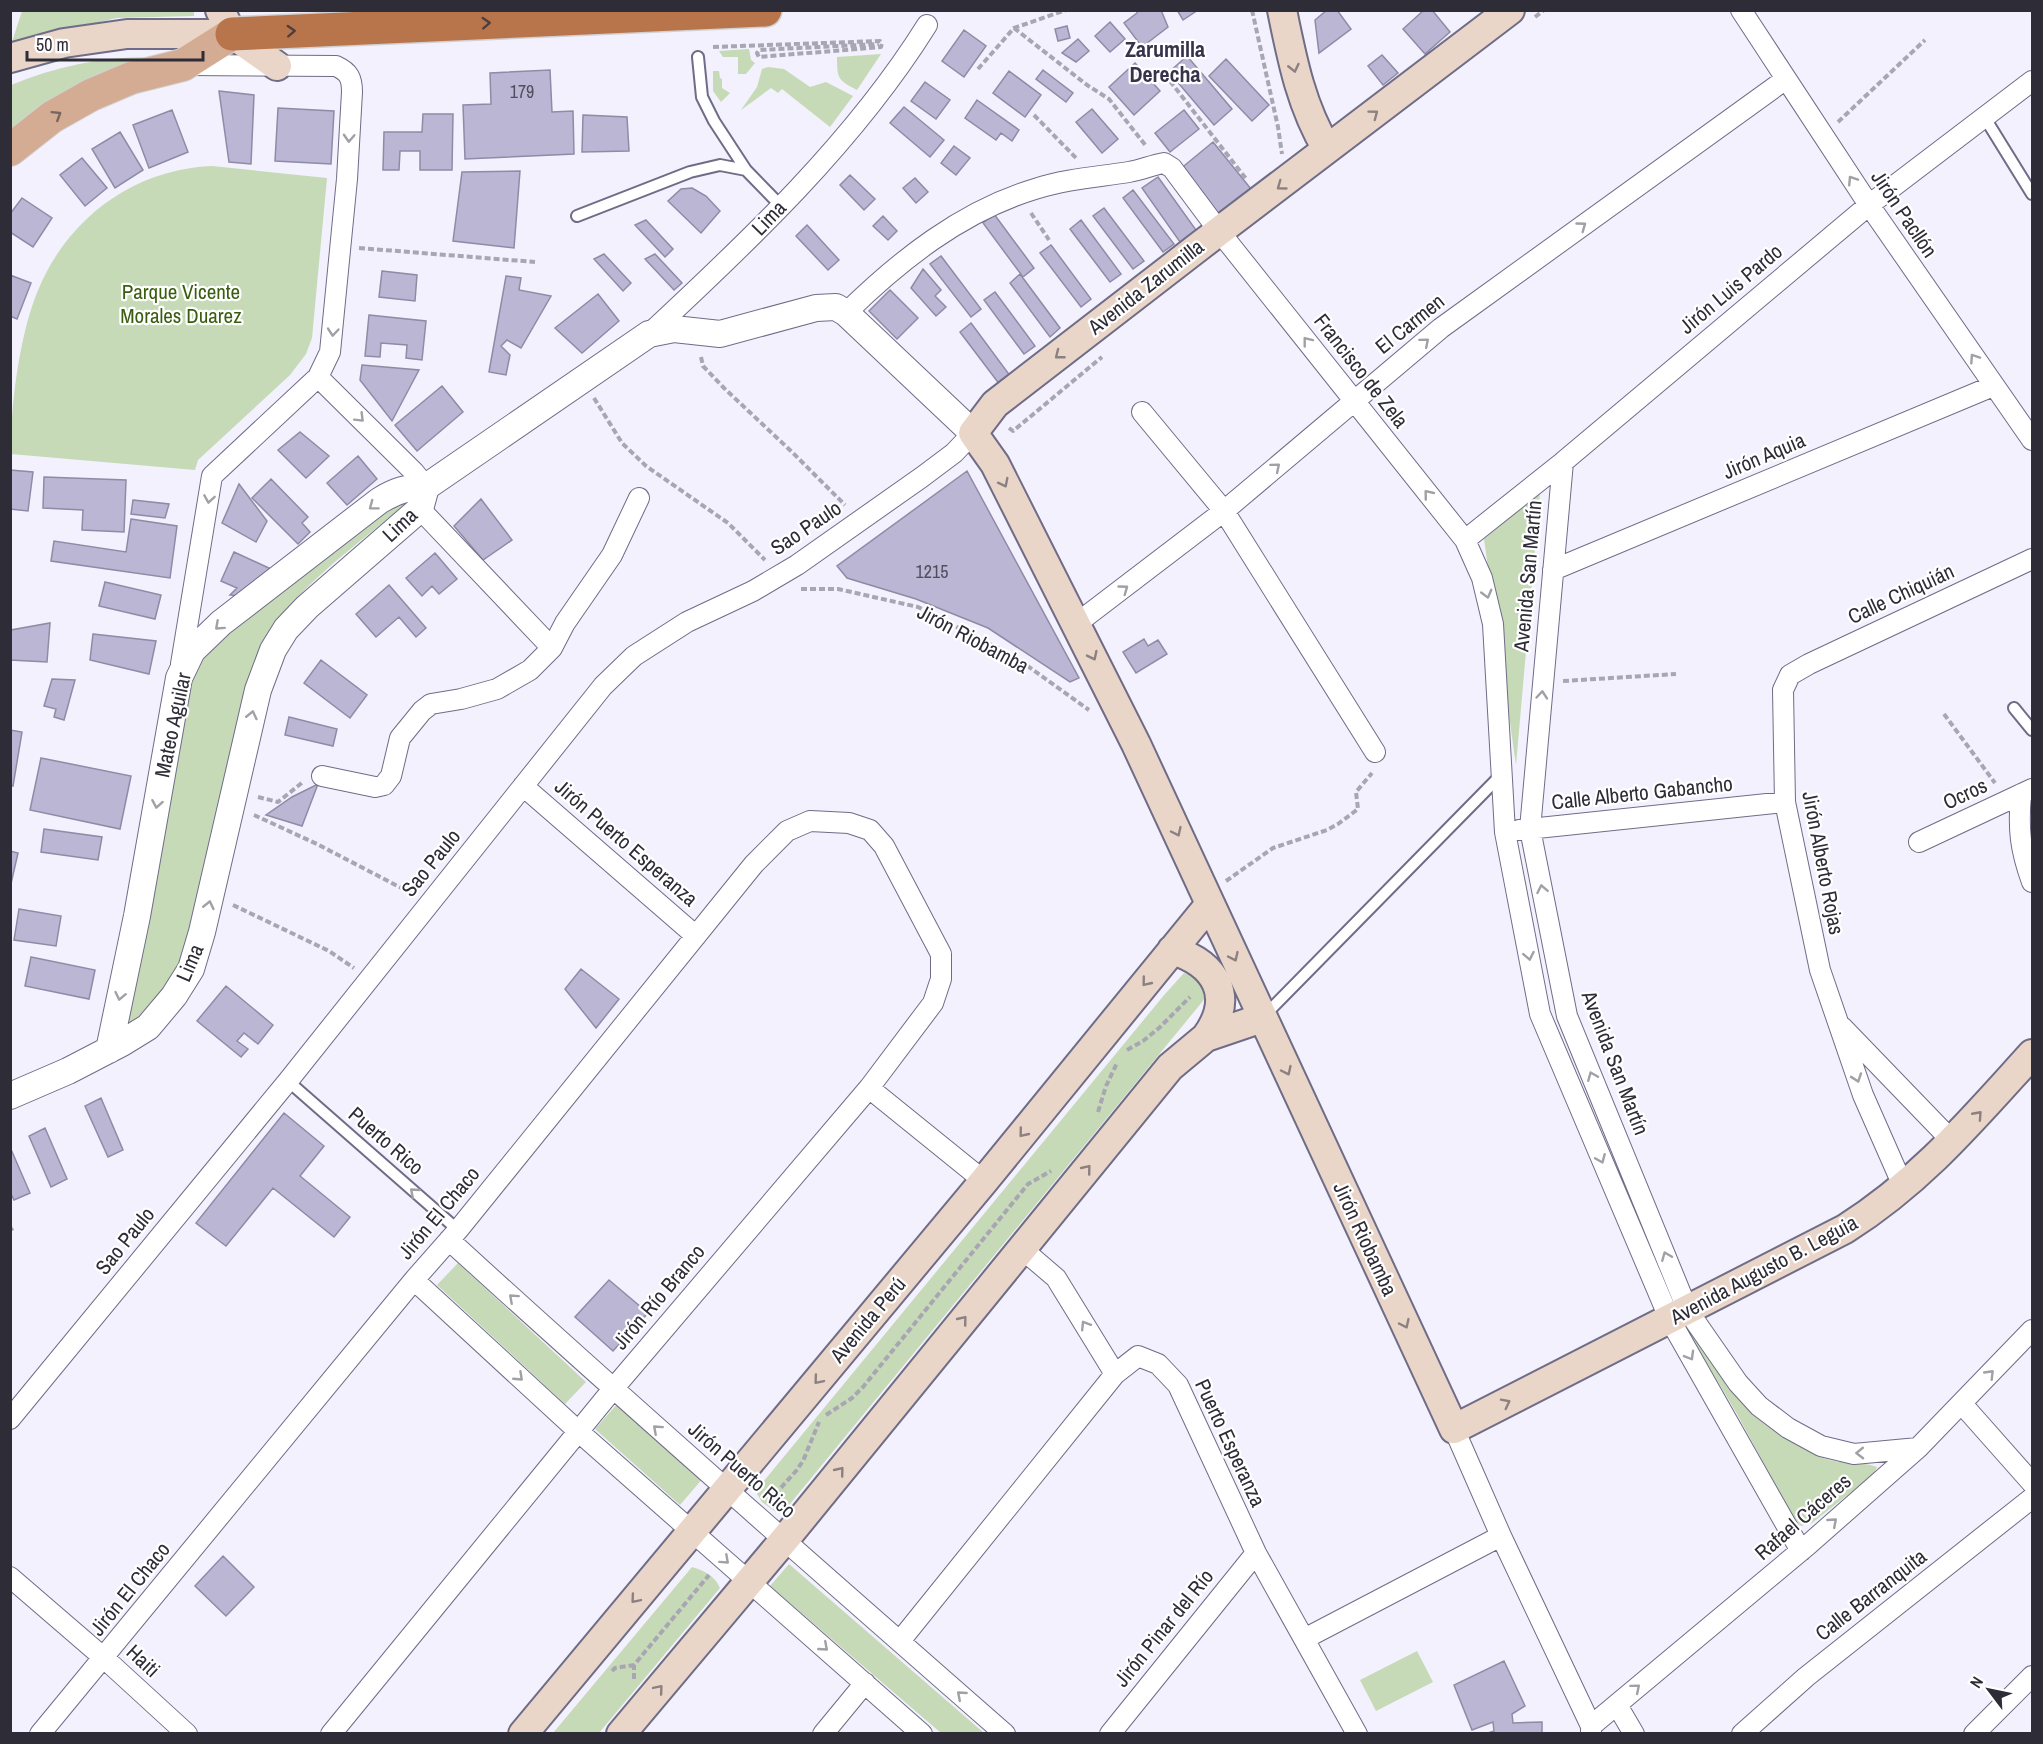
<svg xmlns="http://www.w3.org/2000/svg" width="2043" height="1744" font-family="'Archivo Narrow',sans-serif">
  <rect width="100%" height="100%" fill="#f2f1fd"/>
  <path fill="#c6dab7" d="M22 11H194V16L116 18 11 45Z
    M749 49 751 60 755 63 746 74H738V57H723L719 51Z
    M881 54 857 90C838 80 837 79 837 57Z
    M155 57 11 131V85C56 66 106 56 155 57Z
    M768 67 784 69 810 87 826 82 853 96 830 127 782 89 778 93 771 88 741 110 757 87 762 69Z
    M713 71H719L720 78 722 79V88L730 93 721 102 713 91Z
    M212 166 327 178 312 338 306 354 290 375 198 460 195 470 11 454C10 407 20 331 39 288 69 217 135 169 212 166Z
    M1540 492 1516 765 1484 539Z
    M396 493 405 502V504C362 541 309 578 276 623L187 953C175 974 150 1018 127 1024L183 693 205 653Z
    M1184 973 1198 978 1207 996 785 1510 776 1512 762 1502 757 1494 759 1487 1165 994Z
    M458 1263 586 1382 565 1404 437 1285Z
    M1688 1324C1699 1340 1708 1360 1720 1374 1744 1403 1788 1445 1823 1458 1840 1465 1860 1460 1877 1467L1874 1474 1812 1523 1801 1526 1794 1519 1737 1414 1685 1326Z
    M618 1403 704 1477 680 1505 595 1429Z
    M789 1564 984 1733H941L770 1586Z
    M692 1567C705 1571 715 1576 720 1588L599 1733H553Z
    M1417 1651 1433 1682 1376 1711 1360 1680Z"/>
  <path fill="#bab6d4" stroke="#8e8ba7" stroke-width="1.5" d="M1137 10H1161L1168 27 1142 47 1124 23 1137 13Z
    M1177 10H1198L1183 20Z
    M1327 10H1337L1351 29 1319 53 1315 20Z
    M1424 10H1432L1450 32 1425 54 1403 29Z
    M1110 22 1125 39 1110 52 1095 36Z
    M1067 26 1070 38 1058 41 1055 29Z
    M964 30 986 46 964 77 942 61Z
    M1078 39 1089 51 1076 62 1062 53Z
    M1382 55 1398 73 1383 85 1368 66Z
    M1187 56 1232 109 1214 125 1169 72Z
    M1226 59 1269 105 1252 121 1209 76Z
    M1135 63 1160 91 1134 115 1109 87Z
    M550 70 552 112 573 111 574 154 465 159 463 105 491 104 490 73Z
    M1043 70 1073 93 1066 102 1036 79Z
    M1009 71 1041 95 1025 117 993 93Z
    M925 82 950 100 936 119 911 101Z
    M219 91 254 95 251 164 229 162Z
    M977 100 1019 130 1012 141 1001 133 996 140 965 118Z
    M904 107 944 140 930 157 890 123Z
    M278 108 334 111 331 164 275 161Z
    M1092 109 1118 139 1102 153 1076 122Z
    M172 110 188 152 149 168 133 125Z
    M1184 110 1199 129 1170 152 1155 133Z
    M423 114H453L452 170H420V151H400L399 170H383L384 132H422Z
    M583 115 627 117 629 151 582 152Z
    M120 132 143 170 115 188 92 149Z
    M1213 142 1251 189 1217 217 1179 170Z
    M954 146 970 158 956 175 941 163Z
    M82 158 107 188 85 206 60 175Z
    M520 171 514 248 453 241 462 172Z
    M850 175 875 199 864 210 840 185Z
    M1158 177 1196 230 1180 242 1142 188Z
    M915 178 928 192 916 203 903 188Z
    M692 188 706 196 720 211 701 233 668 201 681 189Z
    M1133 190 1174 244 1163 252 1123 198Z
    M22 198 52 218 33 247 10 232V214Z
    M1104 208 1144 261 1133 269 1093 216Z
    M994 214 1034 268 1023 277 983 223Z
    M883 216 897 231 888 240 873 226Z
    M646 220 673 249 665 257 635 225Z
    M1081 220 1121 274 1110 282 1070 229Z
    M807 225 839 260 828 270 796 236Z
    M1051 245 1091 299 1081 307 1040 253Z
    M604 254 631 283 623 291 594 259Z
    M655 254 682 283 674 290 645 259Z
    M941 256 981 309 971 317 930 264Z
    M923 269 941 290 935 296 946 307 936 316 911 288Z
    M382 271 417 275 415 301 379 297Z
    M1020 274 1060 328 1050 337 1010 283Z
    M10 275 31 283 17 319 10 316Z
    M506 276 521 278 519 290 551 296 521 348 507 340 501 346 510 355 506 375 489 372Z
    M890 290 918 318 897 339 869 311Z
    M995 292 1035 346 1024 354 984 300Z
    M598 294 619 321 582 353 555 328Z
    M369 315 426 321 422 360 406 358 407 345 381 343 380 357 365 356Z
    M971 323 1011 377 1000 385 960 332Z
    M362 365 419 370 392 421 360 380Z
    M442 386 463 412 417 451 395 425Z
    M300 432 329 456 306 478 278 450Z
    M358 456 377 479 347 505 327 483Z
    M10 470 33 472 28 511 10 509Z
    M967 471 1079 678 1070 682 988 628 916 599 847 578 837 566Z
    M44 477 126 480 124 532 82 530 83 510 43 508Z
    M271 479 308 517 302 523 310 532 298 544 252 498Z
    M239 484 267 521 256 542 222 523Z
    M481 499 512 540 483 560 454 526Z
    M133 500 169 504 165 518 131 514Z
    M131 519 177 526 170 578 51 561 54 541 126 552Z
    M234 552 271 569 238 596 230 595 237 588 221 581Z
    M435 553 457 579 439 594 432 586 422 596 406 578Z
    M105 582 161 595 155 619 99 606Z
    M389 585 426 628 416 637 399 617 376 637 356 614Z
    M50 623 47 662 10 660 11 630Z
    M93 634 156 641 149 674 90 660Z
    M1144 639 1148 646 1158 640 1167 654 1136 673 1123 652Z
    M321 660 367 695 350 718 304 683Z
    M52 679 75 680 64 720 54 717 56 709 44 706Z
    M289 717 337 729 333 746 285 735Z
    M10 730 22 732 13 786H10Z
    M41 758 131 776 120 829 30 810Z
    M318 784 302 826 266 815 292 797Z
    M44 829 102 837 98 860 41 852Z
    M10 851 18 853 10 888Z
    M19 909 61 916 56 946 14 940Z
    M31 957 95 970 89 999 25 986Z
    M581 969 619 999 596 1028 565 989Z
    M226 986 273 1025 258 1044 244 1033 237 1041 248 1049 241 1057 197 1021Z
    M101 1098 123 1150 108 1157 85 1106Z
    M284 1113 324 1146 300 1176 350 1217 334 1237 273 1188 226 1246 196 1223Z
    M45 1128 67 1179 51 1187 29 1136Z
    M10 1147 30 1193 14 1200 10 1192Z
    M609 1280 648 1313 613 1351 575 1317Z
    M223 1556 254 1587 226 1616 195 1586Z
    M1504 1661 1525 1706 1512 1714 1513 1723 1542 1722V1734H1485L1494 1731 1493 1722 1472 1730 1454 1685Z"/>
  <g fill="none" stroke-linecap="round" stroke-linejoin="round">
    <defs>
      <path id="service" d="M698 57 702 97 714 121 746 170
        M1985 118 2032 194
        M577 216 690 172 720 165 746 170 781 206
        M2014 708 2032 730
        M1264 1016 1501 775
        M288 1081 458 1230"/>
      <path id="minor" d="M1741 10 1869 205 2032 440
        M846 313C900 260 962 211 1035 189 1066 179 1097 177 1129 172 1141 170 1152 165 1164 163L1172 168 1219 231 1465 540 1482 578 1493 624 1505 832 1540 1014 1670 1320 1801 1551
        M649 334C749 241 854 142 927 25
        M318 377 414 472 426 487
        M1142 412 1224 511 1375 752
        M1563 462 1530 829 1567 1016 1688 1311 1738 1383 1759 1406 1788 1428 1821 1446 1854 1454 1918 1448
        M420 509 552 648
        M1465 540 1563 462 1869 205 2032 81
        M1553 570 1993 386
        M1076 624 1224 511 1441 328 1786 79
        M181 664 212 476 318 377 330 352 347 179 352 92C352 78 349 72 336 66L187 65
        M322 776 375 787 384 785 391 776 400 738 422 711 431 704 461 699 497 689 530 670 552 648 565 623 612 555 639 498
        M523 786 696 936
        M2021 794C2018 829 2020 849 2032 882
        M1519 830 1785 802
        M1919 842 2032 789
        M1842 1027 1953 1142
        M869 1088 984 1181
        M1904 1188 1863 1095 1820 970 1785 802 1783 690 1790 675 1809 664 2032 559
        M449 1240C632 1407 818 1570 1005 1734
        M1021 1248 1056 1278 1115 1374
        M414 1280 579 1432 922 1734
        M1962 1404 2032 1483
        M10 1419 288 1081 603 686 634 656 687 622 753 591 797 565 922 477 954 453 973 433
        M1454 1429 1501 1536 1591 1726V1734
        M10 1577 104 1658 187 1734
        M1304 1639 1501 1536
        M900 1641 1115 1374 1138 1356 1158 1364 1178 1385 1256 1553 1357 1734
        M1617 1705 1634 1734
        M1591 1726 1809 1544 1918 1448 2032 1330
        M40 1734 414 1280 458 1230 754 864 787 831 810 821 849 823 870 830 884 846 941 954V979L933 1003 869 1088 613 1389 331 1734
        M823 1734 865 1683
        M1110 1734 1256 1553
        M1742 1734 1806 1677 2032 1498
        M1974 1734 2032 1676"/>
      <path id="tertiary" d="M109 1050 137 916 179 678 192 651 221 623 379 501C395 491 407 487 426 487
        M10 1096 68 1071 122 1043 148 1027 174 996 191 969 202 932 258 690 273 650 286 629 307 607 420 509 426 487 649 334 674 329 720 334 816 308 836 307 846 313 973 433"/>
      <path id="secondary" d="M220 10 232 34 277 66
        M1282 10C1292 59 1301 106 1327 149
        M1510 10 1197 248 995 404 973 433 995 464 1136 744 1454 1429 1845 1229C1921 1181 1972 1120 2032 1054
        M10 58 64 43 127 34H232
        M1172 950C1217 964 1235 997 1206 1037
        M523 1734 984 1181 1210 904
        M621 1734 785 1539 1170 1067 1206 1037 1262 1018"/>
      <path id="primary" d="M10 150 52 117 91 95 131 78 183 65 232 34"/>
      <path id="motorway" d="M232 34 765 10"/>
    </defs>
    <use href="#service" stroke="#6f6c87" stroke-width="14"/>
    <use href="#minor" stroke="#6f6c87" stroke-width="22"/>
    <use href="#tertiary" stroke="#6f6c87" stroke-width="28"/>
    <use href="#secondary" stroke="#6f6c87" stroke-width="32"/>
    <use href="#primary" stroke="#d1d1d3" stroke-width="34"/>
    <use href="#motorway" stroke="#d1d1d3" stroke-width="36"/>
    <path stroke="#a7a6b2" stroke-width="4" stroke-dasharray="6 3" stroke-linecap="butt" d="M1252 10 1278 127 1282 154
      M1535 17 1544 10
      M1014 28 1087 85 1109 99 1146 146
      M713 47 880 41 882 43 881 47 759 57 757 53 759 50 879 44
      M978 69 1014 28 1066 10
      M1170 81 1247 180
      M1034 115 1077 159
      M1838 122 1925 40
      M1031 213 1049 240
      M359 248 535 262
      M701 357 703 366 724 388 792 452 845 505
      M594 398 622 443 646 466 728 523 765 560
      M1009 428 1013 431 1102 357
      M801 589H838L918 607 1015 657 1089 710
      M1563 681 1676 674
      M1944 714 1995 783
      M258 797 278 802 303 782
      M254 815 317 844 411 893
      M1226 881 1273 848 1327 830 1338 824 1358 809 1356 792 1372 773
      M233 905 329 951 354 968
      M1127 1050 1143 1041 1159 1028 1190 997
      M1098 1112 1106 1086 1117 1063
      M10 1230 13 1228
      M826 1415 852 1398 863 1387 1028 1184 1051 1171
      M769 1501 796 1471 803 1461 819 1422
      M612 1671 615 1668 634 1665
      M634 1679V1665L709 1575"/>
    <use href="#service" stroke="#fff" stroke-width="10"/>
    <use href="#minor" stroke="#fff" stroke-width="20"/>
    <use href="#tertiary" stroke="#fff" stroke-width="26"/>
    <use href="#secondary" stroke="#ead6c9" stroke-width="28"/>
    <use href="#primary" stroke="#d4ac94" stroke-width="32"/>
    <use href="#motorway" stroke="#b8754c" stroke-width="33"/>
  </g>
  <defs><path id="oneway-chevron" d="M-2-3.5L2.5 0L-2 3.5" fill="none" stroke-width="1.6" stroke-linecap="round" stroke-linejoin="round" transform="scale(1.5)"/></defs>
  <g stroke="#503e3c">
    <use href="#oneway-chevron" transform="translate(486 23) rotate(-3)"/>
    <use href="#oneway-chevron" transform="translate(291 31) rotate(-3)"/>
  </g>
  <g stroke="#8c8180">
    <use href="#oneway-chevron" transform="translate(1294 68) rotate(77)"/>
    <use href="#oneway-chevron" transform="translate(1374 114) rotate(-37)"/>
    <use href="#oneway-chevron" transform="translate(1281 186) rotate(144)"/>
    <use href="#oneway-chevron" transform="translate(1059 355) rotate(142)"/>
    <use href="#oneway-chevron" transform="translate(1004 483) rotate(63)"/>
    <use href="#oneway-chevron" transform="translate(1093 656) rotate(64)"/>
    <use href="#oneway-chevron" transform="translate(1177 832) rotate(65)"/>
    <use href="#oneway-chevron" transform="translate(1234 957) rotate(65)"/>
    <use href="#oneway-chevron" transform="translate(1146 982) rotate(129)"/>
    <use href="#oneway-chevron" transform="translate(1287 1071) rotate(65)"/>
    <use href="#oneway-chevron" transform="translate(1978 1115) rotate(-48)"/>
    <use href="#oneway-chevron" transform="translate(1023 1133) rotate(129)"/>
    <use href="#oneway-chevron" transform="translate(1087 1169) rotate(-51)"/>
    <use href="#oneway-chevron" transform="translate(963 1320) rotate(-51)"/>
    <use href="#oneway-chevron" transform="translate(1405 1324) rotate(65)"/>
    <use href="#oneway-chevron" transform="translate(818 1380) rotate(130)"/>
    <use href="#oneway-chevron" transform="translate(1506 1403) rotate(-27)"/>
    <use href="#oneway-chevron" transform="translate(840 1471) rotate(-51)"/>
    <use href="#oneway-chevron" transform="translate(635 1599) rotate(130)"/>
    <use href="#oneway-chevron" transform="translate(659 1689) rotate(-50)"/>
  </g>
  <use stroke="#786661" href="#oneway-chevron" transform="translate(57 115) rotate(-32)"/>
  <g stroke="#a0a0a5">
    <use href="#oneway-chevron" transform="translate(349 138) rotate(93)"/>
    <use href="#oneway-chevron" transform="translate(1852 180) rotate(-123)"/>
    <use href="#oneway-chevron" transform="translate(1582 226) rotate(-36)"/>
    <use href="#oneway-chevron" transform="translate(333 332) rotate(95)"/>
    <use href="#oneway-chevron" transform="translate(1307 341) rotate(-128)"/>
    <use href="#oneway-chevron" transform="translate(1425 342) rotate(-40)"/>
    <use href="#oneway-chevron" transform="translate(1974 358) rotate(-124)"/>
    <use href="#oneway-chevron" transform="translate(360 418) rotate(45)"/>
    <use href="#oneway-chevron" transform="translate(1276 467) rotate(-40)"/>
    <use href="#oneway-chevron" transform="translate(1428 494) rotate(-129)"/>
    <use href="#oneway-chevron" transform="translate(209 499) rotate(99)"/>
    <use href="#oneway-chevron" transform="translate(373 506) rotate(143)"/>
    <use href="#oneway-chevron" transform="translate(1124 589) rotate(-36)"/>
    <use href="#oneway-chevron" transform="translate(1487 594) rotate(75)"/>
    <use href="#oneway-chevron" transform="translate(219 626) rotate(138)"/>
    <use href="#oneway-chevron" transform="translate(1542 695) rotate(-85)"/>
    <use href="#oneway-chevron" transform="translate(252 715) rotate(-77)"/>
    <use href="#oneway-chevron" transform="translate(157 804) rotate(100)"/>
    <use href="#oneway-chevron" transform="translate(1542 889) rotate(-101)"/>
    <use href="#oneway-chevron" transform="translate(209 905) rotate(-77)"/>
    <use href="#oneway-chevron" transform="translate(1529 956) rotate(79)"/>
    <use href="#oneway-chevron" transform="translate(120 996) rotate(102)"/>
    <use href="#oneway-chevron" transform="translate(1592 1076) rotate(-112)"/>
    <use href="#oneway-chevron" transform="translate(1857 1078) rotate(71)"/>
    <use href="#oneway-chevron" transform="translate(1601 1159) rotate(67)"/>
    <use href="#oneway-chevron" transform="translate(414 1192) rotate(-139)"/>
    <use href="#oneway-chevron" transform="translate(1666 1256) rotate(-112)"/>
    <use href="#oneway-chevron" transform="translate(513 1298) rotate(-138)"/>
    <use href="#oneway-chevron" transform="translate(1085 1325) rotate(-122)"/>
    <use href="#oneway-chevron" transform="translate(1690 1356) rotate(60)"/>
    <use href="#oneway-chevron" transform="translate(1990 1374) rotate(-46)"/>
    <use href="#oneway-chevron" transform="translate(519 1377) rotate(43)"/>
    <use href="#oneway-chevron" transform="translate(657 1429) rotate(-138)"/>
    <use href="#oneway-chevron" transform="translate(1860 1453) rotate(179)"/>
    <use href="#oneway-chevron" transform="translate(1833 1522) rotate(-41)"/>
    <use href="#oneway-chevron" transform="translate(725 1560) rotate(42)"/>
    <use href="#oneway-chevron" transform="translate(824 1647) rotate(41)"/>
    <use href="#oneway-chevron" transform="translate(1636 1688) rotate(-40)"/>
    <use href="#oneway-chevron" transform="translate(961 1695) rotate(-139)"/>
  </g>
  <g text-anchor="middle" stroke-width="4.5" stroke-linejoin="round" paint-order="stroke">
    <g font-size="18" fill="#504e5e">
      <text x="522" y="98">179</text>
      <text x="932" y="578">1215</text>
    </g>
    <g font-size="21" fill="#2d2c37" stroke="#fff">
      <text transform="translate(1904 214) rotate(56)" y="7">Jirón Pacllón</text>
      <text transform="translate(769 218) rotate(-46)" y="7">Lima</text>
      <text transform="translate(1146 287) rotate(-38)" y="7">Avenida Zarumilla</text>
      <text transform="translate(1731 289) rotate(-40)" y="7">Jirón Luis Pardo</text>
      <text transform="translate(1410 324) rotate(-39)" y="7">El Carmen</text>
      <text transform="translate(1361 371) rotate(52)" y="7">Francisco de Zela</text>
      <text transform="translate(1764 456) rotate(-23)" y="7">Jirón Aquia</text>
      <text transform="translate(400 525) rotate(-43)" y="7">Lima</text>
      <text transform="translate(806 528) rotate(-34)" y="7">Sao Paulo</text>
      <text transform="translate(1528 576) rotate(-85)" y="7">Avenida San Martín</text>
      <text transform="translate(1901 594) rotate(-25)" y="7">Calle Chiquián</text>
      <text transform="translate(973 639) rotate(28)" y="7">Jirón Riobamba</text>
      <text transform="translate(173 725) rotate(-78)" y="7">Mateo Aguilar</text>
      <text transform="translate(1642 793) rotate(-6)" y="7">Calle Alberto Gabancho</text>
      <text transform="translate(1965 794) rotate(-25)" y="7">Ocros</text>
      <text transform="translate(626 843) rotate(41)" y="7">Jirón Puerto Esperanza</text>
      <text transform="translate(431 863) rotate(-51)" y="7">Sao Paulo</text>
      <text transform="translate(1823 863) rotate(79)" y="7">Jirón Alberto Rojas</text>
      <text transform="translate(190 963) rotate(-67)" y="7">Lima</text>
      <text transform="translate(1615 1063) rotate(69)" y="7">Avenida San Martín</text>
      <text transform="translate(386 1141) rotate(41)" y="7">Puerto Rico</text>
      <text transform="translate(439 1213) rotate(-50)" y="7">Jirón El Chaco</text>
      <text transform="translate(1365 1239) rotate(65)" y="7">Jirón Riobamba</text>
      <text transform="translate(125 1241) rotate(-51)" y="7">Sao Paulo</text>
      <text transform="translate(1764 1270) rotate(-28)" y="7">Avenida Augusto B. Leguia</text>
      <text transform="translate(659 1297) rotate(-50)" y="7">Jirón Río Branco</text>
      <text transform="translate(868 1320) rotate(-50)" y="7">Avenida Perú</text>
      <text transform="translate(1230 1443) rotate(65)" y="7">Puerto Esperanza</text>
      <text transform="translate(742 1470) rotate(41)" y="7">Jirón Puerto Rico</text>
      <text transform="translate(1803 1517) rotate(-41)" y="7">Rafael Cáceres</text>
      <text transform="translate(130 1589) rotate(-51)" y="7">Jirón El Chaco</text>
      <text transform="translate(1871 1595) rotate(-38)" y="7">Calle Barranquita</text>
      <text transform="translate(1164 1628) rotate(-51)" y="7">Jirón Pinar del Río</text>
      <text transform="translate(143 1661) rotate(43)" y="7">Haiti</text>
    </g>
    <g font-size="21" fill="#395d0e" stroke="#fff">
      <text x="181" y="299">Parque Vicente<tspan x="181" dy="24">Morales Duarez</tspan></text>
    </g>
    <g font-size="22" font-weight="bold" fill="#36334b" stroke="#fff">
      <text x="1165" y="57">Zarumilla<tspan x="1165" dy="25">Derecha</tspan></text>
    </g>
  </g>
  <rect width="2043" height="1744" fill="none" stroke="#2d2c37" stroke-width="24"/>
  <g transform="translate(1989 1690) rotate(302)" stroke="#ffffff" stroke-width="4.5" paint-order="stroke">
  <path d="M0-4.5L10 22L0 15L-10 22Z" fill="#2d2c37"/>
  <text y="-9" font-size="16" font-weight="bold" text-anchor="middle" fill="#2d2c37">N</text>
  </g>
  <path d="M27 51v9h176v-9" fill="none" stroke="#2d2c37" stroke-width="3"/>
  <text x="36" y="51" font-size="18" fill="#2d2c37" stroke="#ffffff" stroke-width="4.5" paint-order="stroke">50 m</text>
</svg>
